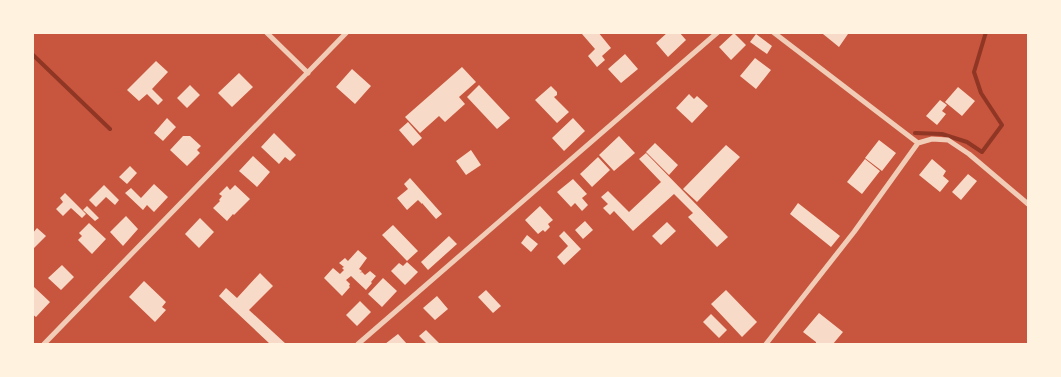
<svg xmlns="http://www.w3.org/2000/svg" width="1061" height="377" font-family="'Source Sans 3',sans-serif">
  <rect width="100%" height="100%" fill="#c8553d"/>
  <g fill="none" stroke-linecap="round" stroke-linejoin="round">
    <path stroke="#8f3625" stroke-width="4" d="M32 54 110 129
      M915 133 942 134 967 142 982 152 1002 125 981 93 974 72 986 32"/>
  </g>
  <path fill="#f7dbc8" d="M583 32H598L611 48 602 56 605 60 597 67 588 56 595 49 582 34Z
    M668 32H679L686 40 668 57 656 43Z
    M824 32H846L848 34 839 47 823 34Z
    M734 33 746 45 731 60 719 47Z
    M756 34 772 46 767 54 750 42Z
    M625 54 638 69 621 83 608 69Z
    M755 58 771 70 756 89 740 76Z
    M156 61 168 72 152 89 163 100 158 105 147 94 139 101 127 90Z
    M462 67 476 82 459 97 465 104 445 122 439 116 420 133 405 117Z
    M352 69 371 86 355 104 336 87Z
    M239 73 253 87 232 107 218 93Z
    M190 85 200 95 187 108 177 98Z
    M479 85 510 118 497 129 467 97Z
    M551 86 557 92V95L554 97 569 112 557 123 535 100Z
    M958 87 975 101 962 116 945 102Z
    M689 94 694 99 697 96 708 106 692 123 676 108Z
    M940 100 947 105 942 111 946 114 937 125 926 116Z
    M167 118 176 127 163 141 154 133Z
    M573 118 585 131 564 151 552 138Z
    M408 122 422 138 413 146 399 130Z
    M274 133 296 155 290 161 285 157 279 164 261 147Z
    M183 136H190L201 146 197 150 200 153 187 166 170 150Z
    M619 136 635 153 614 171 599 155Z
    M879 140 896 153 882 171 865 158Z
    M655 143 678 165 669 175 646 152Z
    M726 145 740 157 697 202 683 189Z
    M471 150 481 165 466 175 456 161Z
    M646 153 728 237 717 247 688 217 693 213 674 194 633 231 614 211 610 215 603 208 608 204 601 197 608 191 629 212 661 182 639 159Z
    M253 156 270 172 257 187 239 171Z
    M598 157 610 170 592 187 580 174Z
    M865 159 880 171 862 194 847 182Z
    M932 159 946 171 943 176 949 181 940 192 919 175Z
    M130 166 137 173 127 184 119 177Z
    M968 174 977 181 961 200 952 192Z
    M410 178 442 214 436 219 422 203V204L418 200 407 210 397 198 408 189 404 184Z
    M573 179 587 194 582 198 588 205 582 211 575 203 571 207 557 192Z
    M154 184 168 197 154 212 147 205 143 210 125 193 131 188 141 198Z
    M104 185 119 200 115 205 106 197 96 207 89 200Z
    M235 185 250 199 234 215 233 214 227 221 213 208 220 201 219 200 222 196 219 194 227 186 230 190Z
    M65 193 86 214 82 218 71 208 63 216 56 209 63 202 60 198Z
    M798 203 840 236 831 247 790 214Z
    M87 206 99 218 95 221 83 210Z
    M540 206 553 220 548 224 550 227 545 232 543 230 538 234 525 220Z
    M126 216 138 229 123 246 110 232Z
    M200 218 214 232 199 248 185 234Z
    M585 221 593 230 583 239 575 230Z
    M667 222 676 231 661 245 652 236Z
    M89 223 106 239 92 254 78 240 82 236 79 233Z
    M393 225 418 251 407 261 382 235Z
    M37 228 46 236 32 250V234Z
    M564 231 581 249 564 265 557 257 568 246 559 236Z
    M527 235 538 244 531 252 521 243Z
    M449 236 457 244 428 270 421 262Z
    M358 250 367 258 359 269 362 271 360 273 362 272 365 275 370 271 376 276 371 282 372 283 366 290 351 276 346 280 350 284 349 286 350 287 342 296 324 278 333 268 340 274 344 270 342 268 344 267 339 263 345 258 348 261Z
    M407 262 418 272 405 285 391 271 399 263 403 266Z
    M62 265 74 277 61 290 48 278Z
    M260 273 273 286 249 310 286 344H270L219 296 226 288 237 298Z
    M383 278 397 291 382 307 368 294Z
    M144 281 166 302 162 307 166 310 155 322 129 297Z
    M34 287 50 302 36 317 32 314V289Z
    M486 290 501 306 493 313 478 297Z
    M726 290 757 322 742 337 711 304Z
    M437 296 448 309 435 320 423 308Z
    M360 301 371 312 357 326 346 315Z
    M819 313 843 332 833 344H817L816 343V342L803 332Z
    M711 314 727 330 719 338 703 322Z
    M426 330 440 344H427L419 336Z
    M398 334 407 344H385Z"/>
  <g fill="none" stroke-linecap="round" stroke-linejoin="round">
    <path stroke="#f1ccb7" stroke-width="5" d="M266 32 308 73
      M773 32 918 143
      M918 143 932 139 948 140 969 154 1028 204
      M44 344 347 32
      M358 344 718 32
      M766 344 854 232 918 143"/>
  </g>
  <rect width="1061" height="377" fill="none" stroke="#fff3e0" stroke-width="68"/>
</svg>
